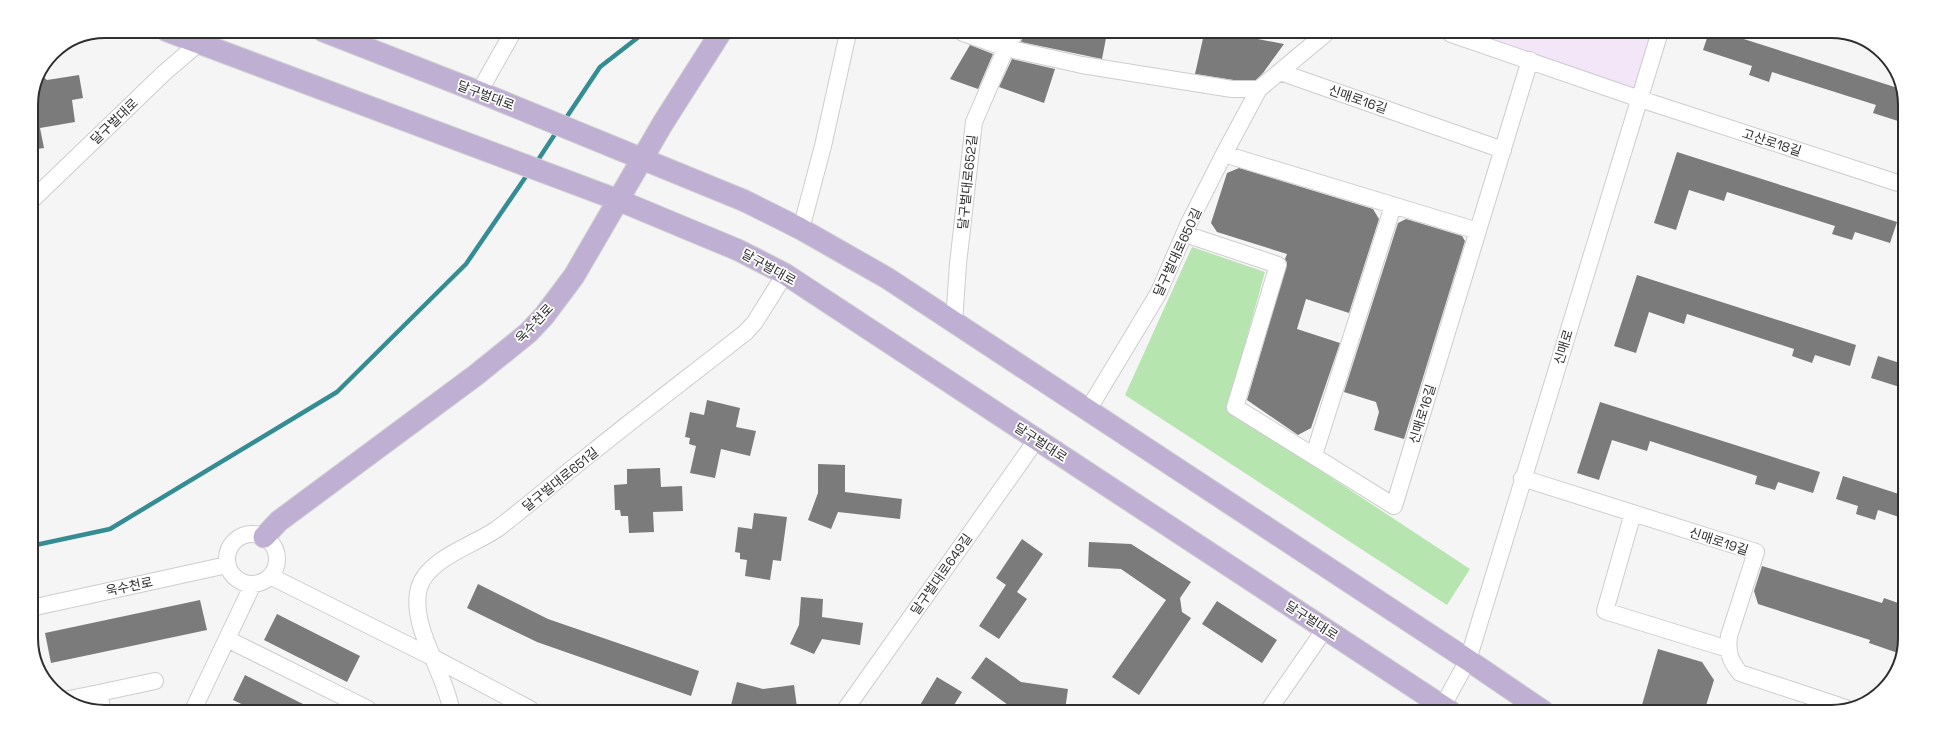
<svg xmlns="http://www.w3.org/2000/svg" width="1936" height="743" font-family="'Space Grotesk','Noto Sans KR',sans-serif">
  <rect width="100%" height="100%" fill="#f5f5f6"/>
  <path fill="#f3e6f9" d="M1448 34 1659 35 1640 99Z"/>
  <path fill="#b6e5af" d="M1192 247 1265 272 1227 409 1470 569 1447 605 1125 395Z"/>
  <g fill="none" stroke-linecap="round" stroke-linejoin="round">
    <path stroke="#358c93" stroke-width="4.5" d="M564 121 600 67 645 32
      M536 163 557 131
      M31 546 110 529 337 392 466 264 529 172"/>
  </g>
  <path fill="#7c7b7b" d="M1024 33H1107L1102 59 1021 42Z
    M1204 34H1231L1284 44 1263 73 1256 80H1233L1195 74Z
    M1708 35H1731L1901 89 1905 100V114L1900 113 1898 121 1873 113 1876 105 1772 72 1769 82 1749 75 1752 66 1703 50Z
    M970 45 993 54 978 89 950 79Z
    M1012 59 1055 69 1044 103 999 87Z
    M79 75 83 98 72 100 75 122 40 128 44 148 31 150V100L42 76 47 80Z
    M1677 152 1897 222 1890 243 1855 232 1852 240 1832 234 1835 226 1727 192 1724 201 1689 190 1676 230 1654 223Z
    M1239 168 1373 209 1379 219 1349 313 1306 299 1297 329 1340 343 1311 428 1298 435 1247 400 1287 263 1285 259 1287 254 1217 232 1211 223 1227 173Z
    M1406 219 1462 236 1465 241 1404 439 1374 430 1379 412 1376 402 1344 392 1398 223Z
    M1637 275 1856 345 1850 366 1815 355 1812 363 1792 356 1794 349 1687 314 1684 324 1649 312 1636 353 1614 346Z
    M1878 356 1903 364V388L1871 378Z
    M707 400 740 408 736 427 756 431 750 456 721 449 715 478 690 473 696 446 689 444 690 438 685 437 690 412 704 415Z
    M1600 402 1820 472 1813 493 1778 482 1775 490 1755 484 1757 476 1650 441 1647 451 1612 440 1599 480 1577 473Z
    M818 464 845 465V492L902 499 900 519 838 512 831 529 808 520 818 493Z
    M660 468 661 487 682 486 683 511 653 512 654 532 629 533 628 516H621L620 510H615L614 485 627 484V469Z
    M1843 476 1902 495V518L1878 510 1875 520 1856 514 1858 506 1836 499Z
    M754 513 787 517 781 561 773 560 770 580 745 576 747 560 740 559V553L735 552 738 527 752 529Z
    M1022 539 1043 554 1017 592 1027 599 999 639 979 626 1006 585 996 578Z
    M1089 542 1131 544 1191 582 1180 598 1182 612 1191 618 1139 695 1112 677 1166 600 1121 569 1088 567Z
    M1762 566 1882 603 1884 598 1901 604V644L1898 653 1869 643 1870 640 1758 604 1754 591Z
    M478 584 548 619 699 671 691 696 537 642 467 608Z
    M801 597 823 599 822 617 863 623 860 645 822 639 814 654 790 644 799 625Z
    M200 600 207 630 51 663 45 633Z
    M1217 601 1277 640 1262 663 1202 624Z
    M277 614 360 656 347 682 264 640Z
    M1658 649 1702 662 1714 680 1704 712H1640Z
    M986 657 1021 682 1068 689 1065 710H1039L1008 705 971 678Z
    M245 675 313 709 250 708 233 700Z
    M937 677 962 692 951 710H917Z
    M737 682 763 689 794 685 797 707 778 710H754L731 705Z"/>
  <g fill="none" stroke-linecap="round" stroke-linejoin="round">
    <defs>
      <path id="minor" d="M963 33 1006 48 1082 65 1232 89H1259
        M1451 34 1640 99 1904 185
        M1280 72 1503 150
        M479 92 513 32
        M1224 154 1478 231
        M31 201 164 73 199 43
        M801 229 823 146 848 33
        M1185 234 1278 265 1235 407 1394 506 1530 60
        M954 322 958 264 974 122 1006 48 1015 33
        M1088 410 1158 294 1189 223 1224 154 1259 89 1325 34
        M1314 455 1393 206
        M1522 478 1756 552 1729 636C1727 652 1730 661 1740 673L1846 708
        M1633 513 1605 611 1728 649
        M227 559a25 25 0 1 1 50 0a25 25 0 1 1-50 0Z
        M270 576 432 657 530 709
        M31 608 227 565
        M227 639 368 709
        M99 693 155 681
        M69 699 99 693 102 708
        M194 708 253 584
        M451 709C445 672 409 626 419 588 427 559 474 545 497 529 529 505 558 479 589 455 641 413 694 373 746 332L755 322 785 274
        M845 710 1037 439
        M1268 711 1325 629
        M1440 711 1468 660 1659 35"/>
      <path id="major" d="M167 31 618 200 738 250 785 274 1450 711
        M323 31 479 92 745 201 801 229 887 278 1468 660 1543 711
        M264 537 279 521 476 375 528 333 544 316 574 276 663 123 721 32"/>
    </defs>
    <use href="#minor" stroke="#cdcdce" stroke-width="18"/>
    <use href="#major" stroke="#d1d1d1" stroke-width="23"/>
    <use href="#minor" stroke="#fff" stroke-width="16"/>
    <use href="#major" stroke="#bfafd2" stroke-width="21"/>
  </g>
  <g text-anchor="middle" stroke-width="3.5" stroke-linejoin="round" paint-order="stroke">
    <g font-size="13" fill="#2e2e2f" stroke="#fff">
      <text transform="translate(486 95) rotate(21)" y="5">달구벌대로</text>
      <text transform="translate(1358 99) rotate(19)" y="5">신매로16길</text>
      <text transform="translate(114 121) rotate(-44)" y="5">달구벌대로</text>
      <text transform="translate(1772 142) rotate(18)" y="5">고산로18길</text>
      <text transform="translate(967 182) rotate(-84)" y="5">달구벌대로652길</text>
      <text transform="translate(1177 252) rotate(-65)" y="5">달구벌대로650길</text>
      <text transform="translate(769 267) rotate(29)" y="5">달구벌대로</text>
      <text transform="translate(534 323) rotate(-47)" y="5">욱수천로</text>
      <text transform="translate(1563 347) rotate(-73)" y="5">신매로</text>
      <text transform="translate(1422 414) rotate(-73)" y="5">신매로16길</text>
      <text transform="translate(1041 442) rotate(33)" y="5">달구벌대로</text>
      <text transform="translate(560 479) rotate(-39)" y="5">달구벌대로651길</text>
      <text transform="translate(1719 541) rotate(18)" y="5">신매로19길</text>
      <text transform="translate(941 574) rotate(-55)" y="5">달구벌대로649길</text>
      <text transform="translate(129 586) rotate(-12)" y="5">욱수천로</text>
      <text transform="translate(1312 620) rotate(33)" y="5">달구벌대로</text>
    </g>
  </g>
  <path d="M0 0H1936V743H0ZM105 38H1831A67 67 0 0 1 1898 105V638A67 67 0 0 1 1831 705H105A67 67 0 0 1 38 638V105A67 67 0 0 1 105 38Z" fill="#fff" fill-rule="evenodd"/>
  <path fill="none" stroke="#2e2e2f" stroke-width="2" d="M105 38H1831A67 67 0 0 1 1898 105V638A67 67 0 0 1 1831 705H105A67 67 0 0 1 38 638V105A67 67 0 0 1 105 38Z"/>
</svg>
